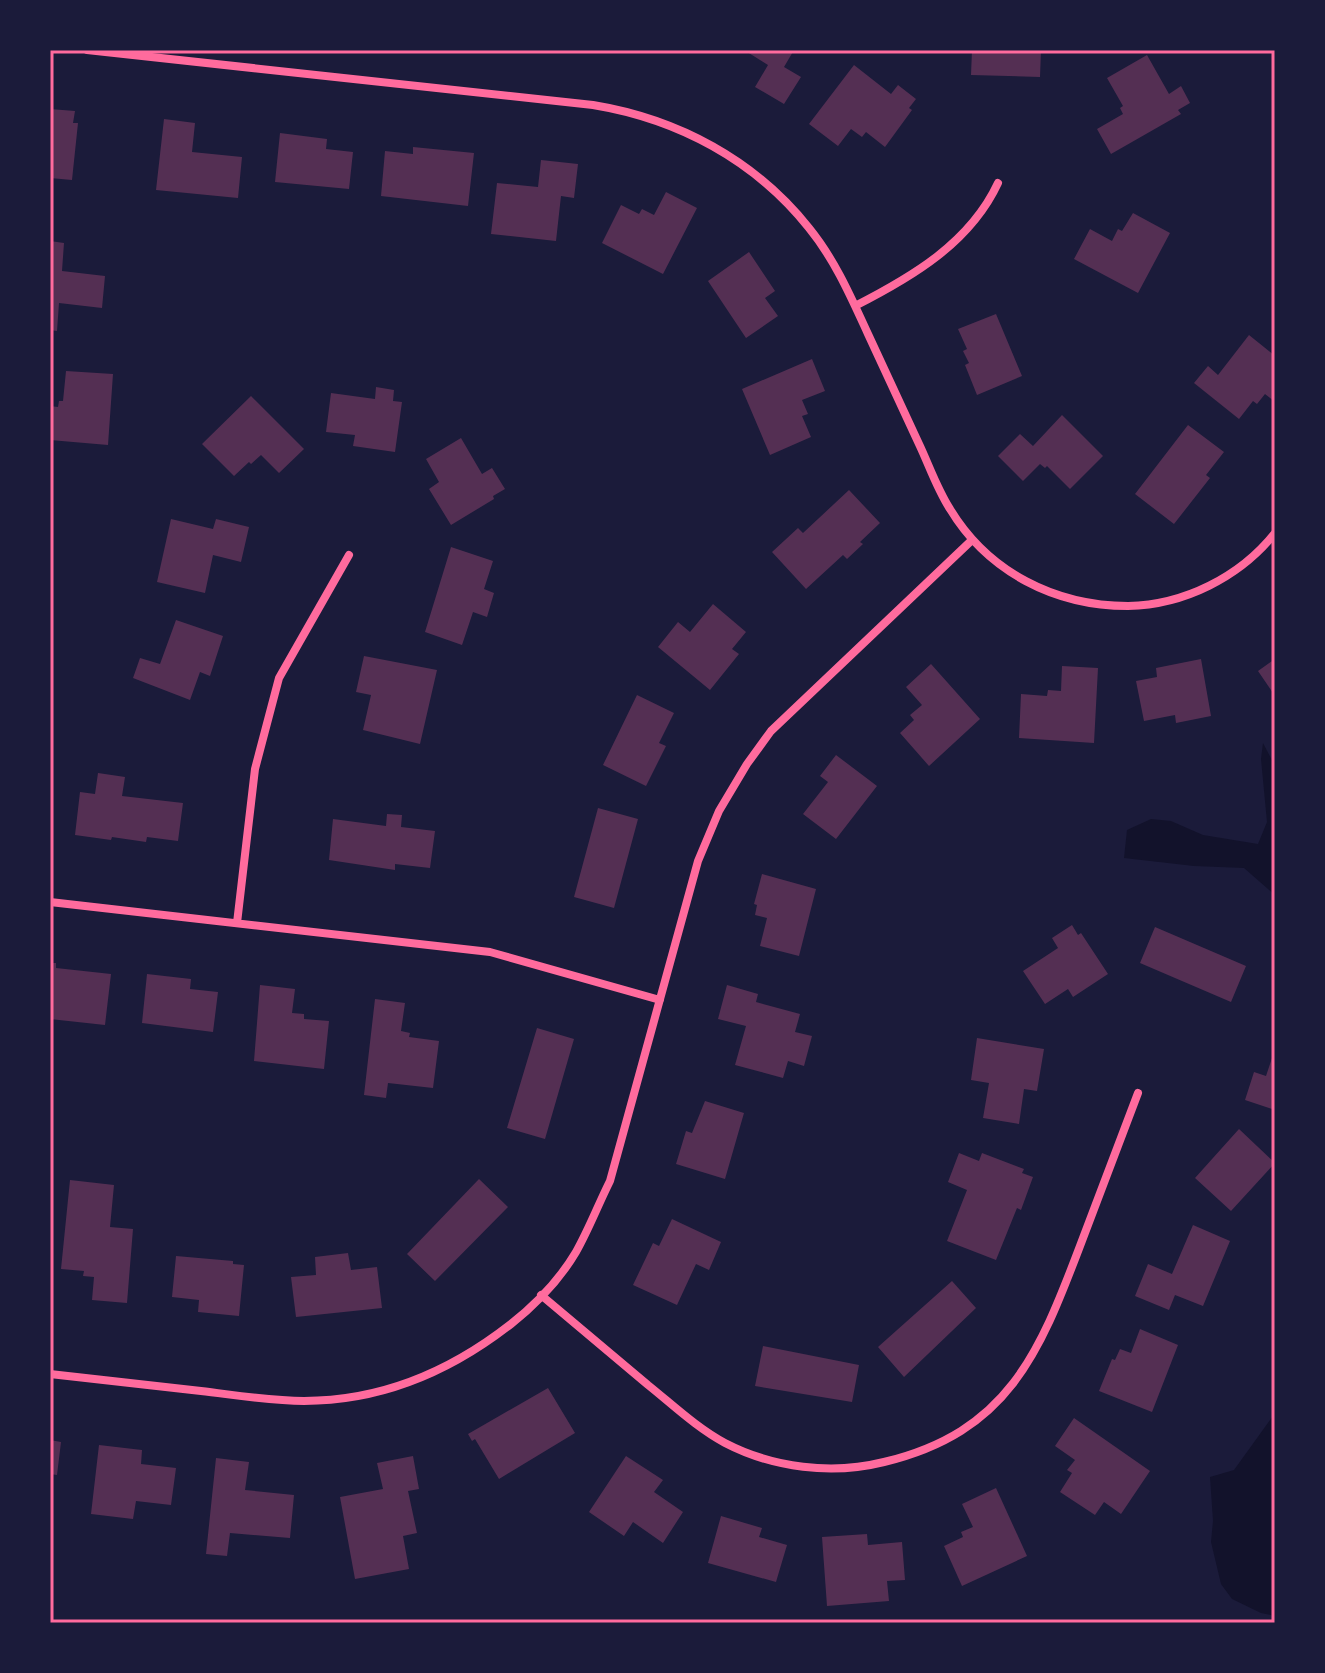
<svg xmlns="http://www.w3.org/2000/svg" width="1325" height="1673" font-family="Inter,sans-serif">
  <rect width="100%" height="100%" fill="#1b1b3a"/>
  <path fill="#12122b" d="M1263 743 1275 766V895L1244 868 1194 866 1124 858 1127 830 1151 819 1171 821 1203 835 1258 844 1267 822 1261 759Z
    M1275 1413V1616L1261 1613 1232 1599 1221 1584 1211 1542 1213 1521 1210 1477 1234 1470Z"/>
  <path fill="#542f53" d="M744 50H794L784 67 801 77 784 104 755 87 768 65Z
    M972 50H1041L1040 77 971 75Z
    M1147 55 1169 94 1181 86 1190 103 1178 110 1181 114 1111 154 1097 129 1123 114 1120 108 1123 106 1107 78Z
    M854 65 891 94 898 85 916 99 909 108 912 110 885 147 866 132 862 137 851 129 838 146 809 124Z
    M50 109 75 111 73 123H78L72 180 50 178Z
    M164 119 195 123 192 152 242 157 238 198 156 190Z
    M280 133 327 139 326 149 353 152 349 189 275 182Z
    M413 147 474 153 468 206 381 196 385 151 413 154Z
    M541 160 578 164 574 198 561 196 556 241 491 234 497 183 538 187Z
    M666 192 697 208 663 274 602 243 621 205 639 214 642 209 654 215Z
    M1133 213 1170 233 1138 293 1074 259 1090 229 1112 241 1118 229 1122 231Z
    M50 241 64 243 62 271 105 276 102 308 59 303 57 331 50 330Z
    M749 252 775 291 765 298 778 316 746 338 708 281Z
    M996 314 1022 376 977 395 965 365 969 363 963 351 967 349 958 329Z
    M1249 335 1275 356V402L1265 394 1257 404 1253 401 1239 419 1194 383 1208 366 1218 375Z
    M812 359 825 391 802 400 808 414 802 416 811 437 770 455 742 389Z
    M66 371 113 374 108 445 50 440V406L58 407 59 401H63Z
    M376 387 394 390 393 401 402 402 395 452 353 446 355 435 326 432 331 393 375 399Z
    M251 396 304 449 279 473 261 455 251 464 249 462 234 476 202 444Z
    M1062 415 1103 456 1070 489 1047 466 1045 468 1040 464 1023 481 998 456 1020 434 1033 446Z
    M1188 425 1224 452 1206 475 1210 478 1174 524 1135 494Z
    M461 438 482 474 492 468 505 489 493 496 494 499 451 525 429 489 439 482 426 459Z
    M849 490 880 523 860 542 863 544 847 559 843 555 806 589 772 552 798 528 803 533Z
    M171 519 213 529 216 519 249 527 241 562 213 555 205 593 157 582Z
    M451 547 493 561 484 589 494 593 487 617 473 612 462 645 425 632Z
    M713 604 746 632 732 649 739 654 710 690 658 647 678 622 690 632Z
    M176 620 223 636 210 676 200 672 190 700 133 678 140 658 160 664Z
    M364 656 437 670 420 744 363 730 371 695 356 692Z
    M1201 659 1211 716 1176 723 1175 715 1144 721 1136 681 1157 677 1156 668Z
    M1275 659V696L1258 671Z
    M931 664 980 719 929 766 900 733 914 720 910 715 922 705 906 687Z
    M1062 666 1098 668 1094 743 1019 738 1021 694 1047 696 1048 690 1061 691Z
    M637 695 674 713 659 743 666 746 646 786 603 765Z
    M836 755 877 786 836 839 803 814 828 782 820 776Z
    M98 773 125 777 122 796 183 803 178 841 147 837 146 842 112 837 111 840 75 835 80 792 95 794Z
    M598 808 638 819 614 908 574 897Z
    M387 814 402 815 401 827 435 831 430 868 395 864V870L329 860 333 819 386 826Z
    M762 874 816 889 799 956 760 946 767 918 755 915 757 905 754 904Z
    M1072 925 1078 935 1081 933 1108 974 1073 997 1068 989 1045 1004 1023 971 1058 948 1052 938Z
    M1155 927 1246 966 1231 1002 1140 963Z
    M50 963H56V968L111 974 105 1025 50 1019Z
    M147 974 191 979 190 989 218 992 213 1032 142 1023Z
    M260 985 295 989 292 1013 304 1014V1019L329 1021 324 1069 254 1061Z
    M727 985 758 994 756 1002 800 1014 795 1032 812 1036 804 1066 788 1061 783 1078 735 1065 746 1026 718 1019Z
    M375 999 405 1003 401 1031 410 1033 409 1037 439 1041 433 1088 388 1083 386 1098 364 1095Z
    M537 1028 574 1039 545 1139 507 1128Z
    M977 1038 1044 1049 1037 1091 1024 1089 1019 1124 983 1118 989 1083 971 1080Z
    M1275 1049V1110L1245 1100 1254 1072 1266 1076Z
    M705 1101 744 1113 725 1179 676 1164 686 1131 692 1133Z
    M1239 1129 1275 1163 1231 1211 1195 1178Z
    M959 1153 979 1161 982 1153 1024 1169 1022 1173 1033 1177 1021 1210 1017 1208 996 1260 947 1241 967 1190 948 1182Z
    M479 1179 508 1207 435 1281 407 1254Z
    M70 1180 114 1185 110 1227 133 1229 127 1303 92 1300 94 1277 83 1276 84 1271 61 1269Z
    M672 1219 721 1242 709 1270 696 1264 677 1305 633 1285 653 1243 659 1246Z
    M1193 1225 1230 1241 1203 1306 1175 1295 1169 1310 1135 1296 1148 1264 1172 1274Z
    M348 1253 351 1270 377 1267 382 1308 296 1317 291 1277 316 1275 315 1257Z
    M176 1256 233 1261V1264L244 1265 239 1316 198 1312 199 1300 172 1297Z
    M952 1281 976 1308 904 1377 878 1347Z
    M1140 1329 1178 1345 1152 1412 1099 1391 1112 1359 1115 1360 1120 1349 1131 1353Z
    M763 1346 859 1365 852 1402 755 1386Z
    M548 1388 575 1433 499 1479 475 1439 472 1441 468 1434Z
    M1074 1418 1150 1471 1121 1514 1104 1502 1095 1515 1060 1492 1072 1473 1067 1470 1075 1460 1055 1446Z
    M50 1440 61 1442 57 1475 50 1474Z
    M99 1445 142 1450 141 1464 176 1468 171 1505 136 1501 133 1519 91 1514Z
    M413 1456 419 1489 408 1491 417 1533 403 1536 409 1569 355 1579 340 1497 383 1489 377 1463Z
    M626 1456 663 1480 654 1492 683 1512 663 1543 633 1522 624 1536 589 1512Z
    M216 1458 249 1462 245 1490 294 1495 290 1538 230 1533 227 1556 206 1554Z
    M996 1488 1027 1556 962 1586 944 1546 963 1537 961 1532 973 1527 962 1504Z
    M721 1516 762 1528 759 1537 787 1545 776 1582 708 1563Z
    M867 1534 868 1545 902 1542 905 1580 887 1581 889 1601 827 1606 822 1537Z"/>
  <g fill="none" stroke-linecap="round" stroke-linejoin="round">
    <path stroke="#ff6b9d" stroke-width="8" d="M87 50 593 105C678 119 755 160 809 228 835 260 851 297 868 334 885 370 902 407 919 444 929 465 937 489 950 509 988 572 1055 606 1128 606 1184 605 1240 577 1275 533
      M855 306C912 277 970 243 998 183
      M50 902 490 952 660 1000
      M237 923 255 769 279 678 349 555
      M541 1295C577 1325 612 1355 648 1385 673 1405 697 1428 725 1443 773 1468 832 1475 884 1462 1008 1432 1039 1354 1080 1246 1099 1195 1119 1144 1138 1093
      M50 1374C100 1380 151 1385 201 1391 235 1395 270 1401 304 1401 382 1401 451 1371 511 1324 535 1305 560 1279 576 1252 589 1229 598 1205 610 1181L698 861 719 811 747 764 771 731 972 540"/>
  </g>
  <rect width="1325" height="1673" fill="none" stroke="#1b1b3a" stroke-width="104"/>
  <rect x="52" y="52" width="1221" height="1569" fill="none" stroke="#ff6b9d" stroke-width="3"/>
</svg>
